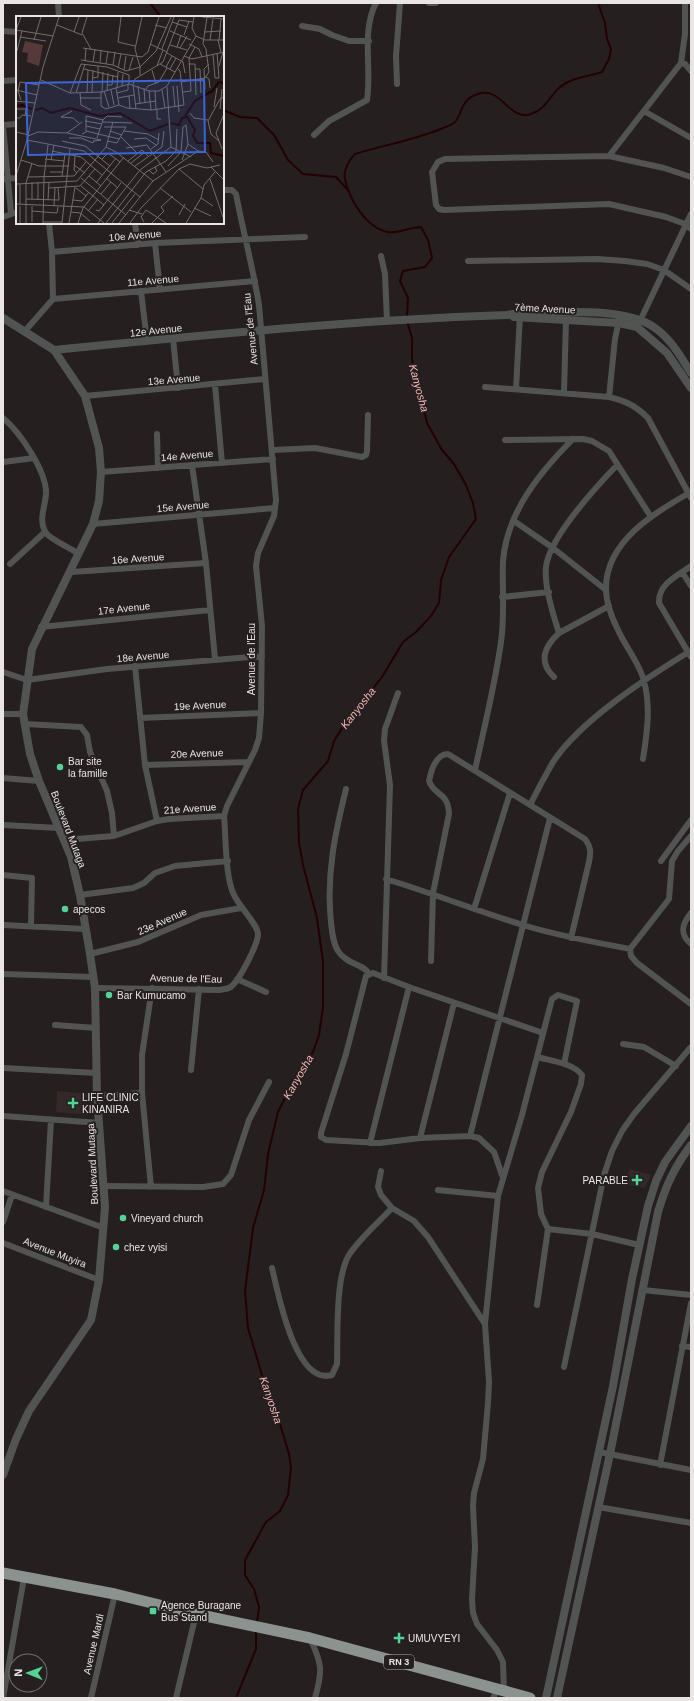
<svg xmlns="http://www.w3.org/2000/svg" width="694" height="1701" font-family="Arial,sans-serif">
  <rect width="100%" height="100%" fill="#251f1f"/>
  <path fill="#352828" d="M57 1091 88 1094 90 1115 56 1112Z
    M630 1169 651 1175 645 1188 623 1184Z"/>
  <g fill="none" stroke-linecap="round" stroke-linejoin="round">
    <path stroke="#240003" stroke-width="2" d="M150 3 161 17
      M223 110 240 117 257 118 274 135 288 160 303 174 336 177 349 191
      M407 317 408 298 400 281 403 271 425 267 432 258 428 240 421 227C411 227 396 234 388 232 366 228 349 199 345 179 343 170 349 160 355 154 384 145 415 140 443 128 446 127 451 125 454 123 463 115 459 100 478 94 502 86 508 121 531 114 546 109 549 97 559 88 571 77 588 77 602 72L609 59 611 49 607 39 605 23 598 3
      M257 1623 259 1607 254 1589 245 1575V1560L266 1522 280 1511 288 1495 291 1467 289 1454 277 1414 267 1392 248 1328 245 1291 253 1228 264 1190 268 1154 278 1112 290 1088 313 1052 319 1035 323 1007V962L317 918 303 865 299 843 298 809 303 790 328 761 334 741 344 725 382 677 403 642 416 632 431 616 439 603 441 580 449 557 476 519 473 503 466 485 454 464 442 450 427 423 412 360V338L407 321
      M236 1698 256 1649V1630"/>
    <path stroke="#525453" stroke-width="6" d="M58 3 59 17
      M429 3H436
      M302 26 320 29 332 35 349 41H369
      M3 31 17 32
      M681 63 685 64 691 71
      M3 81 17 80
      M397 84 396 56 400 3
      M644 111 691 138
      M3 125 17 124
      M3 126 11 213
      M314 135 329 121 367 100C372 69 361 31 376 3
      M609 156 681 63 685 34V3
      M691 177 664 168 609 156 445 159 438 162 432 172 436 205 439 209 444 210 609 204 666 217 685 224 691 229
      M3 179 17 178
      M3 217 17 212
      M135 223 138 245
      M155 243 160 290
      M52 252 155 243 305 237
      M381 256 385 274 387 321
      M468 261 597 259 625 261 647 264 664 270 691 289
      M141 291 147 341
      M53 299 255 281
      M639 323 691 214
      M25 331 53 299 52 252 49 223
      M173 338 178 388
      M215 385 222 463
      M485 387 609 397C626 401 636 406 648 418L691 498
      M516 389 520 315
      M564 393 566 320
      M85 396 265 379
      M609 397 615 339 619 320
      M3 418C20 432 47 472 46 494 45 508 38 520 46 533 50 539 72 549 79 554
      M157 434 158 468
      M505 440 583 439 592 441 609 451 651 517
      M273 450 315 448 362 457 366 455 367 451 368 415
      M3 462 34 458
      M192 465 206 563 215 659
      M101 472 273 459
      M514 521 553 548 606 590
      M93 524 275 508
      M10 564 45 532
      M691 566C677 576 658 584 659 603L691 657
      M71 572 206 563
      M682 572 691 586
      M502 597 549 592
      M41 627 210 610
      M559 633 609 606
      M135 666 145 765 157 821
      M3 672 27 680 107 669 262 656
      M554 677C538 662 544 647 559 633 553 614 544 586 546 567 549 538 597 486 617 465
      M3 714H23
      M140 718 261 713
      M25 724 81 727 87 735 90 752 107 791 112 813 114 836
      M643 759C647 733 651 707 644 681 640 664 625 646 618 630 612 618 606 603 606 589 605 542 655 512 691 492
      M145 765 249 762
      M475 770C484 728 495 685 501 642 505 615 502 588 503 561 507 512 540 472 573 439
      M3 778 39 781
      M346 789C335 833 326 876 331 922 332 932 333 943 338 951 347 965 365 964 369 974
      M530 805C537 791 545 776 553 762 581 720 645 679 687 653
      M3 825 59 828
      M691 836 678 851 672 861 669 899 630 949 631 956 637 963 691 1004
      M64 840 114 836 157 821 169 819 224 816
      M661 861 691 820
      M3 875 32 878 31 926
      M386 879C432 893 477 911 523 925 558 936 594 942 630 949
      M80 895 133 888 144 883 155 873 175 866 228 861
      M474 909 510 793
      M691 913C682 924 679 934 691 944
      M3 925 85 929
      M90 954 138 942 201 915 241 908
      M431 961 433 893 449 814C448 791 435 797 429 781 431 771 436 754 448 754L585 839C591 847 591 852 589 862L571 938
      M3 974 94 977
      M384 978 390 785 384 741 385 729 398 693
      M237 979 266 992
      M95 988 220 990C223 989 227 989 229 988 238 984 258 944 258 934 258 925 239 906 234 895 225 877 226 837 224 816L227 806 255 750 259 738 261 713 262 626 256 566 258 553 274 516 276 500 259 305C253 268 243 231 236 194L232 190H223
      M55 1025 96 1028
      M623 1044 644 1047 676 1066
      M3 1068 96 1073
      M191 1070 199 989
      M97 1096 142 1093
      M3 1116 100 1123
      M470 1136 550 818
      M420 1138 454 1003
      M370 1143 409 987
      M381 1171 378 1187 381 1195 392 1208 414 1221 428 1237 485 1324
      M503 1178 494 1152 479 1138 470 1136 420 1138 380 1143 326 1140 321 1137V1133L346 1054 366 976 373 973 409 987 543 1033
      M104 1186 203 1187 223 1184 231 1175 249 1120 269 1082
      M151 1187 142 1093V1055L152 988
      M438 1190 498 1196
      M3 1191 104 1228
      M46 1207 51 1120
      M3 1222 12 1195
      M548 1229 592 1234 639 1245
      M3 1243 99 1280
      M272 1268C278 1292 295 1386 332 1375L337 1364C338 1336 335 1278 349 1255 360 1238 378 1223 392 1208
      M643 1290 691 1295
      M537 1305 548 1229 541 1214 538 1188 542 1172 571 1112 581 1084 582 1075C573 1063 552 1061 537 1057
      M682 1346 691 1347
      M564 1367 604 1175 612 1151 622 1131 634 1114 691 1047
      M599 1452 691 1470
      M660 1465 691 1303
      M598 1507 691 1523
      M310 1638C322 1664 323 1670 315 1698
      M504 1692 503 1662 497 1650 477 1624 473 1613 472 1599 475 1547 473 1506 474 1493 483 1459 488 1403 489 1382 485 1324 498 1196 522 1115 552 999 558 995 577 1001 564 1064
      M3 1698 24 1578
      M91 1698 115 1594
      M176 1698 196 1614
      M493 1698 497 1690"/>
    <path stroke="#525453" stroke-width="8" d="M514 317 619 323 637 327 667 353 691 388
      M3 318 54 350 85 396 99 448 101 472 99 501 93 524 32 649 23 714 30 754 39 781 71 857 80 895 90 954 95 988 97 1096 105 1207 99 1280 91 1320 29 1411 16 1439 3 1475
      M54 350C205 335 355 320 507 315L520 313C557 313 625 306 655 328 671 339 681 357 691 373
      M546 1698 613 1386 632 1279 648 1206 656 1181 665 1162 691 1126
      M557 1698 610 1454 658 1212C666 1185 674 1168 691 1145"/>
    <path stroke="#8c928f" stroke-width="11" d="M3 1573 115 1594 196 1614 310 1638 530 1698"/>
  </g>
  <g fill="#54d396" stroke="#251f1f" stroke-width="1.5">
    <circle cx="60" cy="767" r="4"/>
    <circle cx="65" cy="909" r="4"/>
    <circle cx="109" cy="995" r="4"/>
    <path d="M71 1097h4v4h4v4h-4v4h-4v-4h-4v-4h4z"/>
    <path d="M635 1174h4v4h4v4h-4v4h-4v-4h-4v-4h4z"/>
    <circle cx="123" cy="1218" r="4"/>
    <circle cx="116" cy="1247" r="4"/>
    <rect x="149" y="1607" width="8" height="8" rx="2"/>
    <path d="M397 1632h4v4h4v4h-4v4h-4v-4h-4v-4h4z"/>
  </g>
  <g text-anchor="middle" stroke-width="4" stroke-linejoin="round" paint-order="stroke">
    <rect fill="#251f1f" stroke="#aeaaaa" stroke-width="1" x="384" y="1655" width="30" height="14" rx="3"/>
    <g font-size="9" font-weight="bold" fill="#e9e5e5">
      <text x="399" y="1665">RN 3</text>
    </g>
    <g font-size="10" fill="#e9e5e5" stroke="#251f1f">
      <text transform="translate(135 235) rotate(-5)" y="4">10e Avenue</text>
      <text transform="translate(153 280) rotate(-5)" y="4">11e Avenue</text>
      <text transform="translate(545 308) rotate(3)" y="4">7ème Avenue</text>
      <text transform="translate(250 329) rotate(-96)" y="4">Avenue de l'Eau</text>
      <text transform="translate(156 330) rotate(-6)" y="4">12e Avenue</text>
      <text transform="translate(174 379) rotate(-5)" y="4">13e Avenue</text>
      <text transform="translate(187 455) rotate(-5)" y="4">14e Avenue</text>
      <text transform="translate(183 506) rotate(-5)" y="4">15e Avenue</text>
      <text transform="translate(138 558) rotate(-4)" y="4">16e Avenue</text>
      <text transform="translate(124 608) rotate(-6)" y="4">17e Avenue</text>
      <text transform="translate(143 656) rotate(-5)" y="4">18e Avenue</text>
      <text transform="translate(251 659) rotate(-90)" y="4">Avenue de l'Eau</text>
      <text transform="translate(200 705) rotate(-3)" y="4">19e Avenue</text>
      <text transform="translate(197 753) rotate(-2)" y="4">20e Avenue</text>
      <text transform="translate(190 808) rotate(-4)" y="4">21e Avenue</text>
      <text transform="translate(69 829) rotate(69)" y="4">Boulevard Mutaga</text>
      <text transform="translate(162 921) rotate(-24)" y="4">23e Avenue</text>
      <text transform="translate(186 978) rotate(1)" y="4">Avenue de l'Eau</text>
      <text transform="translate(92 1164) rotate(-93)" y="4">Boulevard Mutaga</text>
      <text transform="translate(55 1252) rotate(21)" y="4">Avenue Muyira</text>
      <text transform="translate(93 1644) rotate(-77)" y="4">Avenue Mardi</text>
    </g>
    <g font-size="10" fill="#e9e5e5" stroke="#251f1f" text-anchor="start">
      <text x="68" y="765">Bar site<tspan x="68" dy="12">la famille</tspan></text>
      <text x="73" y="913">apecos</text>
      <text x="117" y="999">Bar Kumucamo</text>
      <text x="82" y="1101">LIFE CLINIC<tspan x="82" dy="12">KINANIRA</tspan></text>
      <text x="628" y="1184" text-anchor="end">PARABLE</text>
      <text x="131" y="1222">Vineyard church</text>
      <text x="124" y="1251">chez vyisi</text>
      <text x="161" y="1609">Agence Buragane<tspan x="161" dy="12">Bus Stand</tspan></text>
      <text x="408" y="1642">UMUVYEYI</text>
    </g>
    <g font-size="11" font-style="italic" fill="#f9b6b6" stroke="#251f1f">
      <text transform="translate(419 388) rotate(75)" y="4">Kanyosha</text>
      <text transform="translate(358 708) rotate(-52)" y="4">Kanyosha</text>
      <text transform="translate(298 1077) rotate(-60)" y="4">Kanyosha</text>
      <text transform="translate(271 1400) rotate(71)" y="4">Kanyosha</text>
    </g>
  </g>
  <g transform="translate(16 16)">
    <rect width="208" height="208" fill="#251f1f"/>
    <path d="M9 25 27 29 23 50 11 46 12 37 6 36Z" fill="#563939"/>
    <path fill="none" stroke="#240003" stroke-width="2" d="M0 90 6 89 16 93M19 94 26 92 35 97 54 92 83 100 104 97 134 115 152 108M169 100 179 85 196 75 203 66 208 67M155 107 163 109 166 102 171 101 179 114 177 120 181 127H194L195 137 208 140"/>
    <path fill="none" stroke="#736e6e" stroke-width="1" d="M71 1 66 17 75 33M105 1 102 26 119 30M178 1 176 12 180 20 189 24H208M186 1 208 3M156 6 171 11M41 9 66 19M139 9 151 12M0 14 5 1M0 14 37 20M154 15 175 24M58 16 63 1M188 16 205 15M168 19 173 5M4 21 30 25M18 24 25 1M194 24 197 3M202 24 205 36M203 24 205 3M134 28 151 36M173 28 183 33 186 41M154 29 171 34M161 31 165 19M67 32 126 41 132 36 143 1M164 32 171 20M146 33 158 1M1 35 6 15M151 37 167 46 169 57M197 38 199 62H203L201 37M168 40 176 43 208 36M65 44 97 49 110 55 124 51 140 35 155 1M69 45 70 32M77 46 79 33M84 47 85 34M90 48 92 35M144 48 159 56M173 48H179L180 79M97 49 99 36M141 50 147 34M203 50 207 36M150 51 156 40M102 52 105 38M68 53 102 61M154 53 160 42M179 53H184L185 77M108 54 110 40M113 54 117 41M136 54 140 68M124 59V51L119 33 126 1M190 61 193 63 194 72M77 62 82 61V50M25 64 54 77 86 76 113 68 133 75H143L151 70 180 20M165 66 189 62 193 56 190 33 187 28 191 1M91 69H96L97 59M106 70 107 58M122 70 124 87M157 70 159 91M161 70 163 96M100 72 103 89M101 72 102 56M128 72 129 87M130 73 132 70 143 66 151 52M189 73 188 53 193 48M0 74 21 79M95 74 98 89M146 74 149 92M88 75 93 91M91 75 92 57M133 75 135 94M139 75 140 93M76 76 77 54M85 76V90L90 93 103 89 111 92 136 94 168 89 164 55 161 52M86 76 87 56M167 76 175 75 173 42 179 31M54 77 65 48 91 51 113 59V68M60 77 69 48M64 77 65 89 75 94M71 77 72 54M101 77 112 74V68M113 80 114 93M64 82H85M102 82 118 79M5 84 2 75 4 66 23 69M0 85 19 87M119 88 140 85M198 91 201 72M0 93H10L9 99M120 93 117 68 119 63 147 46 163 4 177 6M141 93V103H145M204 93 206 73M56 95 45 101 57 102 63 107M174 97 178 102 192 104M0 102H4L6 99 15 100M87 104 91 100 106 101M69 105 86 108M87 106 116 107M70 110 84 113M88 111H110L101 127 91 125M70 115 103 123M94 115 106 119M108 115 132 118 143 124M0 116 13 119M51 117 66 106M66 118 70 116V100L87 104 81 122M12 120 22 116 51 117 85 124 78 125M105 121 121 137M53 122H65L77 127 78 124M118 123 130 122 140 129M11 124 68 135 124 181M46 125 69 130 94 150M203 125 195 118 192 105 204 83 208 81M172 128 182 135 190 136 197 146M90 131 97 106M155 131 175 141M110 132 131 129 150 156M135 133 142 128 143 117M206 133 200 117 208 98M36 135 65 141 86 159M59 140 58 154 61 157M29 143 48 145M86 143 92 137 104 146M5 144 23 150H53M35 144 38 129M112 145 126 134 132 140M115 147 129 136M58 149 69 157M119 150 146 131 148 115M152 150 165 136 167 111 170 109 172 128 166 144M195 151 208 164M163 153 187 173M133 154 137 158 141 155 139 151M34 156H47M0 160 11 124 27 51 43 1M46 160 49 138M73 160 85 170M12 161 58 160 70 146M65 162 110 199M90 162 102 172M194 163 208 204M16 166V183M80 167 100 142M0 168 61 165 90 131 100 136 137 165M65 170 88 189M33 172 64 170 79 153M60 172 70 180M144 172 175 196M85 178 95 166M185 182 197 190M10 183 43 184 42 172M22 183V166M32 184 33 166M57 184 66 185 73 176M0 188 68 191 88 207M4 188V168M4 190V207M38 190 39 172M178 192 195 200M80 194 83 195 105 167M113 194 126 198M16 195 41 197 42 191M72 195 82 183M55 196 64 197 74 205M163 199 169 188M16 206V190M27 206H46M128 206 125 201 130 194 150 207M10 207V167L16 147M27 207 28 161 32 129M46 207 54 133M53 207 59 171M62 207 67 192 108 141M82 207 124 154 155 131 151 71M90 207 130 156 150 145 160 135 161 113M96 207 119 178M103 207 137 165 182 135M114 207 125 192 163 153 174 148 191 152 204 149M136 207 148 195 145 191 157 180M170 207 185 182 188 169 199 156"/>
    <path fill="#3c65da" fill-opacity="0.15" stroke="#3c65da" stroke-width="2" d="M188 64 189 136 12 139 10 67Z"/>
    <rect width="208" height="208" fill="none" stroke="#e9e5e5" stroke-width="2"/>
  </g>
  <rect width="694" height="1701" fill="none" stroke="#e9e5e5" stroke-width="8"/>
  <g transform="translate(28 1673) rotate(271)"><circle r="19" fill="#251f1f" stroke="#736e6e"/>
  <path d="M0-3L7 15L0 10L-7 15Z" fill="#54d396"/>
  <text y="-6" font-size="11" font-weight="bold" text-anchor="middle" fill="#e9e5e5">N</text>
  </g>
</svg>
